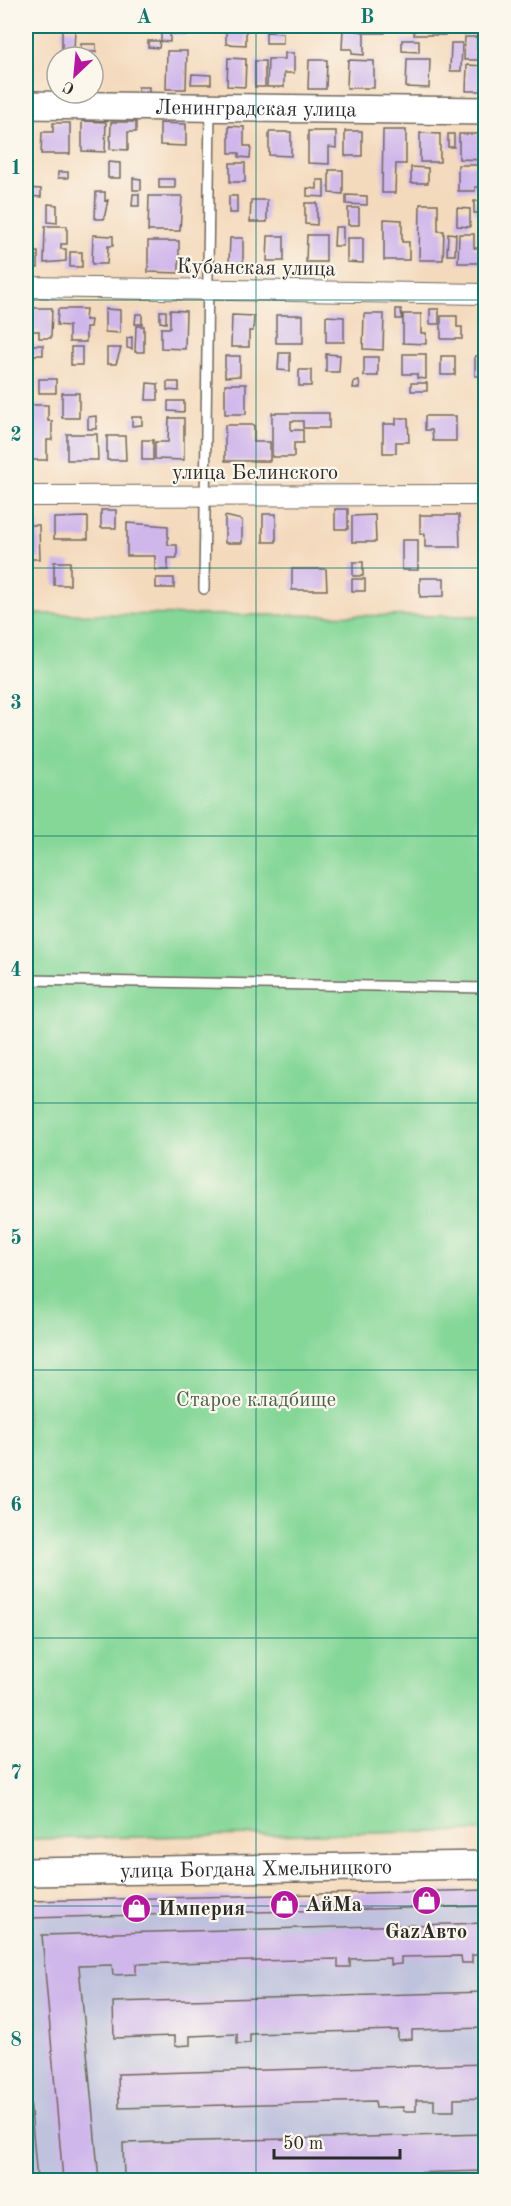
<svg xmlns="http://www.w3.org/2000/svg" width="511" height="2206" font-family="'Old Standard TT',serif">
  <rect width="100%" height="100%" fill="#fbf7ec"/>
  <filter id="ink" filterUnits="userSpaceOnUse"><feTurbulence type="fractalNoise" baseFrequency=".0167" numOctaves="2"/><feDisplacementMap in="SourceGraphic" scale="12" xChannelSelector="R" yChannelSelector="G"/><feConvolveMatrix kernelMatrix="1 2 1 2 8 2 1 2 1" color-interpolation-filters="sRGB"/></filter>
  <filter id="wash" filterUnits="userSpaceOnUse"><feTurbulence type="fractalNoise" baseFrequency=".008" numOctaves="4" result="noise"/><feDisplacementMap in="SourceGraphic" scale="24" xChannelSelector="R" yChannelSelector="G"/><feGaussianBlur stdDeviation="1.35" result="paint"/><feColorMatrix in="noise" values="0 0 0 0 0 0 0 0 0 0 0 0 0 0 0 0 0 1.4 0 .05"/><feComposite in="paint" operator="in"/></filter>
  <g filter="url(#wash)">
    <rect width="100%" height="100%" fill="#f4dabd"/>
    <path fill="#bfc2dd" d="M485 1890V2180H26V1896L30 1901Z"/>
    <path fill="#85d798" stroke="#588162" stroke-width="1.5" d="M26 614 485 616V1831L26 1839Z"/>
    <g id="blocks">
      <path fill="#d0b7eb" d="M161 26H170V42L161 41Z
        M282 26H297V28H282Z
        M318 26H340V29H318Z
        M366 26H385V33H366Z
        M414 26 445 28V35H414Z
        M479 26H486V31H479Z
        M173 27H185V35L173 34Z
        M343 28 364 32V55L352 54V49H342Z
        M62 29H75L74 51H62Z
        M226 30H246V45L226 44Z
        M266 32 283 33V43H266Z
        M465 37H477V49H486V60H464Z
        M402 40H419V52L402 51Z
        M148 41H160L159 48 148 47Z
        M451 43H462L461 71H450Z
        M81 44H96V52H81Z
        M167 51H187L186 89H166Z
        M285 53H294V73H284V87H267L268 59H285Z
        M228 58 246 59 245 87 227 86Z
        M407 59H430L429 88 406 87Z
        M309 60H327L326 89H308Z
        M348 60 374 61V88H347Z
        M255 61H265V87H255Z
        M467 65 486 66V91H466Z
        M192 74 211 75V84H191Z
        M138 87H149V93H138Z
        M82 121 106 122 105 152 82 151Z
        M111 122H136V132H128V150L110 149Z
        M53 123H70V154H41L42 132H53Z
        M160 123 186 124V146L160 145Z
        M229 126 244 127V146H251L250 158 239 157V153H229Z
        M383 130H406V164H396L395 193H382Z
        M308 131H336V148L329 147V164L308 163Z
        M345 131H362V156H345Z
        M269 132H291V156L269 155Z
        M420 133 440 134V162H420Z
        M448 134H454V147H448Z
        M459 134H486L485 160 459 159Z
        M108 162 120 163V178H108Z
        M230 163H245V182H230Z
        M458 165H481L480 187H475V191H458Z
        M411 167 428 168V183H411Z
        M329 170H343V194L329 193Z
        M58 172H68V178H58Z
        M133 178 141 179V190H133Z
        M159 179H175V188H159Z
        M317 180H324V197L307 196V188L317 189Z
        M26 188 41 189V197L26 196Z
        M96 192H105V201L108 200 104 219H95Z
        M133 194H139V206H132Z
        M346 195 367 196V205L346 204Z
        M149 196H182L180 231H148Z
        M229 196H237V213H229Z
        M251 200H267V222H250Z
        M474 201H486V213H474Z
        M305 203H317V225L305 224Z
        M48 204 57 205V223L48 222Z
        M420 204H438V231H444L443 260H419Z
        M348 208H359V225H348Z
        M457 208 470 209V227L457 226Z
        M384 219 402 220V242H409V260H384Z
        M45 226H67V244H61V249H66V261L44 263Z
        M335 227H343V246H334Z
        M448 233 456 234 455 255H447Z
        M459 234H474V248H480V263H458Z
        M93 235 113 236V246H108L107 264H92Z
        M307 235H326V262H306Z
        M268 236H284V261H267Z
        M230 238H243V263H229Z
        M347 238H363V263L347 262Z
        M148 241H179V273L148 272Z
        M26 252H38V268L26 267Z
        M70 252H82V267H70Z
        M31 308H52L51 338H39V331H30Z
        M58 309H86L85 320H91L90 327H86V342H69V326L57 325Z
        M105 309 120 310V333L105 332Z
        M396 309H401L402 319H396Z
        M430 309H439V324H430Z
        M170 310 186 311 185 349 161 348V328H170Z
        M160 311H166V323L160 322Z
        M136 314H142V324H135Z
        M364 314H384L383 350 363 349Z
        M403 314H421V333H426V344L403 343Z
        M232 315 254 316 253 331H249V347H231Z
        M276 315H303V343H276Z
        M326 316 344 317V342H326Z
        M441 316H457V327H462V339H441Z
        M136 326H144V352H135Z
        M132 337V349L127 348V338Z
        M31 345H43V355H31Z
        M71 347H82V365H71Z
        M107 348H121L116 364H107Z
        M279 353H290V371L278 370Z
        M326 354 340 355 339 372H326Z
        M403 354H426V379L417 378V374H403Z
        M225 356H240V376L225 377Z
        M441 356H455V375H441Z
        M475 356H486V376H475Z
        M364 357H378V376H364Z
        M299 370H311V386H299Z
        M39 379H56V393H39Z
        M354 381H359L360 388H353Z
        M167 382H179V391L167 390Z
        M147 383 158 384V400H146Z
        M411 383H427V391H411Z
        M225 384H246V414H225Z
        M62 393H79V418H62Z
        M168 401H184V412L168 411Z
        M28 405H48V421H52V440H47V460H28Z
        M272 413H329V428H303V421H291V430H303V443H294V457H272Z
        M96 416V429H88V417Z
        M425 416H456V441H433L432 430H425Z
        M132 417H142V425L132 426Z
        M169 418H184V460L155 459V442H168Z
        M396 418H408L409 442H396V453H383V424H396Z
        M225 425H254V442H270V461H225Z
        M67 434H97L98 460H67Z
        M107 436H125L126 460H107Z
        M142 440H153V460H142Z
        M335 509H348V529H335Z
        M101 510H116V528H101Z
        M263 514H276V542H263Z
        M375 515 376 542H352V516Z
        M420 515H459L460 547H425V534H420Z
        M225 516 242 520V543H225Z
        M88 517V539H54V518Z
        M127 523 168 526V545H177V558H168V570H155V556H127Z
        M26 525H39L40 559H26Z
        M402 540H418V570H402Z
        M54 562H70V585H54Z
        M353 562H363V576H353Z
        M292 569H326L327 590H292Z
        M156 578H174V588H156Z
        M420 578H444V596L420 597Z
        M352 579H365V591H352Z
        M486 1890V1906L30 1918V1901Z
        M486 1923V1955H472V1963H462L461 1956 401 1957V1964L390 1965V1958L350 1959V1967H338V1959L136 1964V1974L113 1975 112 1965 79 1966 99 2180H63L42 1935Z
        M486 1992V2028L412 2030V2039L398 2040V2030L250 2034V2043L237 2044V2034L190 2036V2045L175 2046V2036L114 2038 113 2002Z
        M26 2064H27L37 2180H26Z
        M486 2064V2098L454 2099V2111H434V2100H416V2111H403V2107L376 2108 375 2101 119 2108 118 2074Z
        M486 2134V2171L124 2180 123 2143Z"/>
    </g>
  </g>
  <g filter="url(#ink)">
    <use href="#blocks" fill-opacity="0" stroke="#71685e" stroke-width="1.5"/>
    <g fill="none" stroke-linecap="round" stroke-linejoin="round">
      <defs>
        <path id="lane" d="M204 589 210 109
          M26 980 486 988"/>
        <path id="street" d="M26 287 486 294
          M26 496 486 495"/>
        <g id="secondary">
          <path id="s1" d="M26 105 486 111"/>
          <path id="s2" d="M26 1872 486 1865"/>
        </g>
      </defs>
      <use href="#lane" stroke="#71685e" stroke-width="12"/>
      <use href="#street" stroke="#71685e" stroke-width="22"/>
      <use href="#secondary" stroke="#71685e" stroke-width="30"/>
      <use href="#lane" stroke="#fff" stroke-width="9"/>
      <use href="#street" stroke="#fff" stroke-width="20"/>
      <use href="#secondary" stroke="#fff" stroke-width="27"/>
    </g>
  </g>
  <path fill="none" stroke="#0f766e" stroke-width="1.5" stroke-opacity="0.55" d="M256 26V2180M26 300H486M26 568H486M26 836H486M26 1103H486M26 1370H486M26 1638H486M26 1906H486"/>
  <defs>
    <symbol id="shop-disc" viewBox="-11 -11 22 22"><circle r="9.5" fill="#b5179e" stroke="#fbf7ec"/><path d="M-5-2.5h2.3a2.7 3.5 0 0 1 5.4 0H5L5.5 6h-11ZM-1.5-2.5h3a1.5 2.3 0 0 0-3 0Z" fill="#fff"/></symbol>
  </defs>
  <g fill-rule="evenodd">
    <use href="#shop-disc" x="410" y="1884" width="33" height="33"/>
    <use href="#shop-disc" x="268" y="1888" width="33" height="33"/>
    <use href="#shop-disc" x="120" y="1892" width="33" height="33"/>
  </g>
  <g text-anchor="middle" stroke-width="4.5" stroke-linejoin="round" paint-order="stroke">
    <g font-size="21" fill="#2b2b2b" stroke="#fbf7ec">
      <text dy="7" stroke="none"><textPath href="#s1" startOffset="230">Ленинградская улица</textPath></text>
      <text transform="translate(256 267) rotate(1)" y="7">Кубанская улица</text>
      <text x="255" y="479">улица Белинского</text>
      <text dy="7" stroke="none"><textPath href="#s2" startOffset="230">улица Богдана Хмельницкого</textPath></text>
    </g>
    <g font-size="21" fill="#465f4c" stroke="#fbf7ec">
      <text x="256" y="1406">Старое кладбище</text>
    </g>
    <g font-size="21" font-weight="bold" fill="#2b2b2b" stroke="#fbf7ec" text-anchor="start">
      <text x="305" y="1911">АйМа</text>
      <text x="158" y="1915">Империя</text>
      <text x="426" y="1938" text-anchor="middle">GazАвто</text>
    </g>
  </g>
  <rect width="511" height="2206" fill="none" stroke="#fbf7ec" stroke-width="66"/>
  <g transform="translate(75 75) rotate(206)"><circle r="28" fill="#fbf7ec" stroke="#a8a59f" stroke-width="1.5"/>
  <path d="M0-4.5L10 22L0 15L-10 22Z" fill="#b5179e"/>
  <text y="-9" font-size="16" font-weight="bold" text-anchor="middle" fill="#2b2b2b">С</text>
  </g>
  <path d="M274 2149v9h126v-9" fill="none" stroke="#2b2b2b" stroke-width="3"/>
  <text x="283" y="2149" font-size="18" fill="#2b2b2b" stroke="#fbf7ec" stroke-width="4.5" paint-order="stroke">50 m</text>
  <rect x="33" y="33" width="445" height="2140" fill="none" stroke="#0f766e" stroke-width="2"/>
  <g font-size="20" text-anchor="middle" font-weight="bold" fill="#0f766e">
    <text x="144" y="23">A</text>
    <text x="367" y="23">B</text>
    <text x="16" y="174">1</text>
    <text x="16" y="441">2</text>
    <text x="16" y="709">3</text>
    <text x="16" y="976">4</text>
    <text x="16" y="1244">5</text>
    <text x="16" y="1511">6</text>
    <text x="16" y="1779">7</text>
    <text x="16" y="2046">8</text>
  </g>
</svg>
